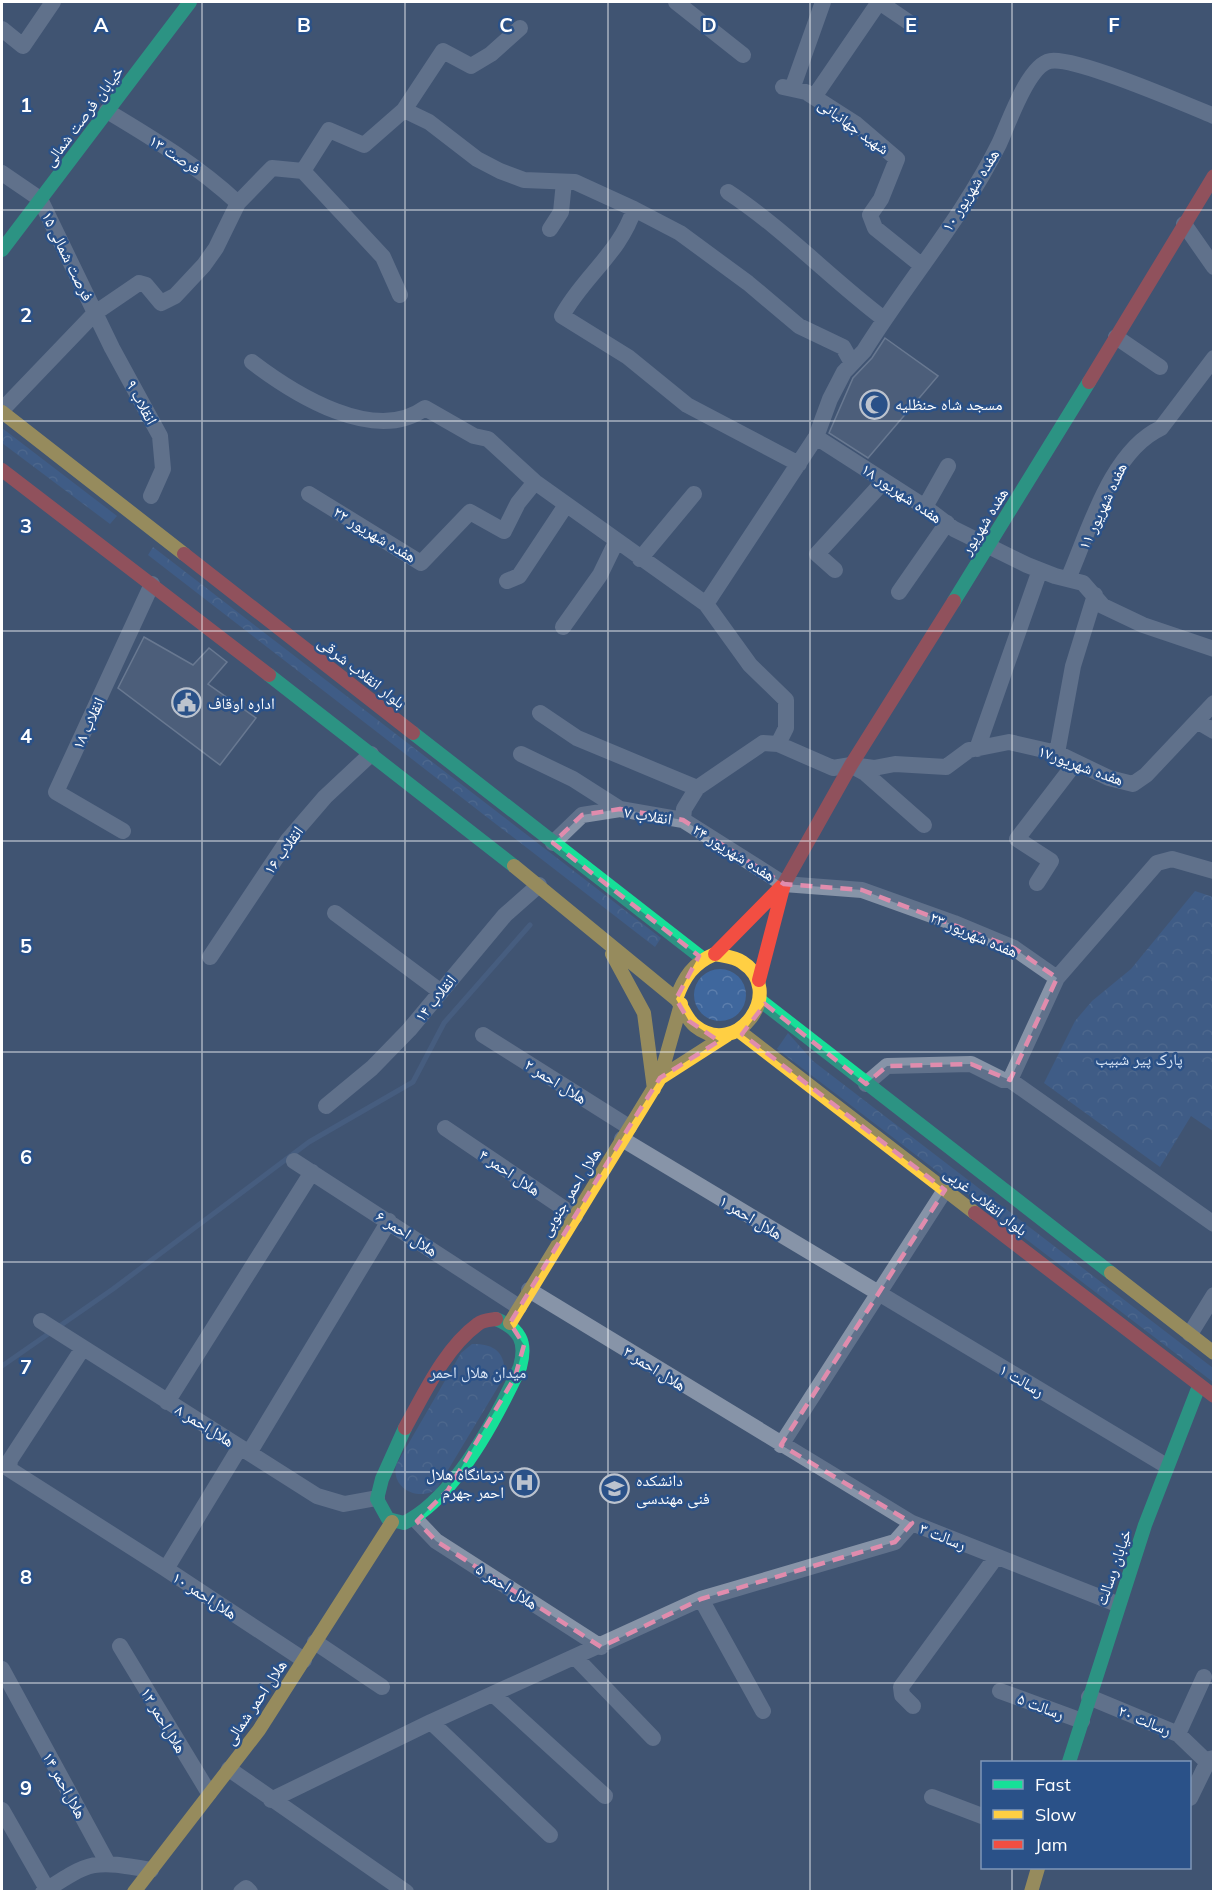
<svg xmlns="http://www.w3.org/2000/svg" width="1215" height="1893" font-family="Mulish,'Noto Naskh Arabic',sans-serif">
  <defs>
    <pattern id="park-crowns" width="20" height="18" patternUnits="userSpaceOnUse" patternTransform="scale(1.5)"><rect width="20" height="18" fill="#3f679d"/><path d="M2 6a3 3 0 1 1 6 0M12 15a3 3 0 1 1 6 0" fill="none" stroke="#5c7eac"/></pattern>
  </defs>
  <rect width="100%" height="100%" fill="#405472"/>
  <path fill="url(#park-crowns)" d="M2 428 117 516 110 524 2 443Z
    M153 547 661 938 655 947 148 555Z
    M1195 891 1213 897V1131L1191 1116 1160 1167 1044 1083 1075 1021 1092 1001 1131 969Z
    M694 995a26 26 0 1 1 52 0a26 26 0 1 1-52 0Z
    M788 1033 813 1061 1213 1368V1382L777 1049Z
    M472 1344C495 1343 507 1354 504 1377L436 1490C417 1501 391 1488 396 1465L461 1353Z"/>
  <g fill="none" stroke-linecap="round" stroke-linejoin="round">
    <path stroke="#4f688e" stroke-width="5" d="M2 1366 113 1289 309 1142 413 1082 444 1023 530 925"/>
  </g>
  <path fill="#5b6c83" stroke="#9aa5b6" stroke-width="1.5" d="M885 338 938 376 868 458 829 433 853 378 872 358Z
    M144 637 193 665 209 648 227 662 208 684 256 718 220 765 118 688Z"/>
  <g fill="none" stroke-linecap="round" stroke-linejoin="round">
    <path stroke="#8794a8" stroke-width="16" d="M676 2 743 55
      M879 2 910 23
      M2 29 23 46 53 2
      M783 87 806 92 856 124 897 159 881 199 870 215 875 228 921 265
      M792 89 823 2
      M814 97 879 2
      M404 110 443 51 471 66 491 54 520 28
      M107 111C154 139 198 166 238 203
      M1214 116C1185 104 1074 56 1050 61 1028 65 1008 125 999 144 963 217 907 282 864 351L844 372 830 399 816 437 706 604 750 665 786 700V728L778 744 833 768 851 765 874 768 895 764 946 767 969 750 1009 742 1057 753 1109 778 1133 784 1146 775 1214 703
      M303 171 383 257 400 295
      M2 173 40 199 112 348 160 436 163 469 151 496
      M728 192C784 229 831 279 884 319
      M1184 224 1214 267
      M550 229 561 212 564 182
      M1116 337 1160 367
      M252 362C294 394 375 445 425 408L474 436 488 439 535 482 706 604
      M2 410 95 313 139 283 146 285 161 303 175 296 204 265 216 248 238 203 272 168 303 171 329 130 364 145 404 110 429 122 477 159 500 171 524 180 575 182 634 209
      M816 437 925 507 954 529 1027 565 1055 576 1083 583 1103 606 1143 625 1214 649
      M799 464 687 405 628 357 562 316C582 278 621 252 634 209L680 233 748 283 799 326 843 347 852 363
      M309 494 421 563 470 512 504 531 518 503 535 482
      M925 507 948 466
      M640 559 694 494
      M835 570 817 554 884 481
      M1068 579C1089 531 1111 451 1161 428L1214 358
      M507 581 519 576 566 505
      M899 592 947 523
      M563 627 600 575 616 542
      M540 713 577 738 697 788 763 743 778 744
      M1197 721 1214 731
      M977 749 1040 570
      M1057 753 1073 666 1095 595
      M521 754 573 779 620 809
      M854 767 865 773 924 825
      M697 788 684 809 683 820 784 884 862 890 954 923 1014 948 1057 978 1157 863 1172 859 1214 871
      M123 831 56 792 152 584
      M553 843 582 815 620 809 683 820
      M1037 883 1051 861 1017 839 1076 762
      M335 913 441 992
      M210 957 288 840 325 797 371 754
      M483 1035 629 1127
      M1010 1080 1214 1224
      M866 1084 887 1066 971 1064 1003 1080H1010L1057 978
      M326 1106 372 1068 409 1030 505 915 539 885
      M445 1128 575 1216
      M622 1139 1165 1465
      M294 1161 519 1307
      M529 1290 912 1523 1117 1604
      M41 1321 317 1496 344 1504 377 1498
      M1190 1334 1214 1295
      M83 1348 10 1460 9 1469 166 1569
      M167 1402 312 1172
      M781 1445 945 1190
      M240 1447 166 1569 304 1660
      M249 1453 389 1221
      M417 1521 436 1541 601 1647
      M701 1599 763 1711
      M315 1642 382 1687
      M120 1646 209 1793
      M575 1657 653 1738
      M2 1669 107 1862
      M1000 1691 1082 1721
      M494 1695 605 1796
      M1089 1697 1178 1734 1204 1677
      M913 1706 902 1695 901 1687 996 1557
      M431 1722 550 1835
      M1178 1734 1205 1760 1214 1758
      M229 1769 406 1892
      M932 1797 982 1816
      M1190 1798 1208 1761
      M271 1800 431 1722 701 1599 895 1542 912 1523
      M2 1810 47 1889
      M43 1892C92 1860 93 1860 151 1870
      M241 1892 246 1888 250 1892"/>
    <path stroke="#16e098" stroke-width="14" d="M2 250 190 2
      M954 601 1089 382
      M269 675 514 866
      M413 733 702 958
      M761 1001 1111 1273
      M405 1428 382 1479 377 1499 388 1519 404 1523C455 1498 496 1419 520 1367 527 1342 520 1329 496 1319
      M1069 1762 1145 1525 1199 1386"/>
    <path stroke="#ffcf43" stroke-width="14" d="M2 412 184 554
      M514 866 676 999
      M612 954 644 1013 654 1089
      M715 954C723 956 735 957 742 962 787 991 737 1060 695 1026 686 1019 683 1007 676 999 684 977 693 963 715 954Z
      M681 1004 660 1078 727 1035
      M739 1031 975 1213
      M1111 1273 1214 1353
      M510 1323 660 1078
      M134 1892 259 1730 392 1522
      M1031 1892 1038 1868"/>
    <path stroke="#f24e42" stroke-width="14" d="M1089 382 1214 176
      M2 470 269 675
      M184 554 413 733
      M784 884 851 765 954 601
      M715 954 784 884 759 980
      M975 1213 1214 1396
      M405 1428C424 1394 445 1348 478 1324 483 1320 490 1320 496 1319"/>
  </g>
  <path d="M0 0H1215V1893H0ZM620 809 683 820 784 884 862 890 1014 948 1057 978 1010 1080 971 1064 887 1066 866 1084 765 1004 742 1034 945 1190 781 1445 912 1523 895 1542 701 1599 601 1647 436 1541 417 1521 448 1490 515 1377 524 1345 510 1323 629 1127 660 1078 719 1041 689 1021 676 999 699 956 553 843 582 815Z" fill="#405472" fill-opacity=".55" fill-rule="evenodd"/>
  <path fill="none" stroke="#e08cad" stroke-width="4.5" stroke-dasharray="12 8" stroke-linejoin="round" d="M620 809 683 820 784 884 862 890 1014 948 1057 978 1010 1080 971 1064 887 1066 866 1084 765 1004 742 1034 945 1190 781 1445 912 1523 895 1542 701 1599 601 1647 436 1541 417 1521 448 1490 515 1377 524 1345 510 1323 629 1127 660 1078 719 1041 689 1021 676 999 699 956 553 843 582 815Z"/>
  <path fill="none" stroke="#fff" stroke-width="1.5" stroke-opacity="0.55" d="M202 2V1892M405 2V1892M608 2V1892M810 2V1892M1012 2V1762M2 210H1214M2 421H1214M2 631H1214M2 841H1214M2 1052H1214M2 1262H1214M2 1472H1214M2 1683H1214M1012 1868V1892"/>
  <defs>
    <symbol id="mosque-ring" viewBox="-11 -11 22 22"><circle r="9.5" fill="#2a5188" stroke="#bcc3ce" stroke-width="1.5"/><path d="M3.5-4.9A6 6 0 1 0 3.5 4.9A5 5 0 1 1 3.5-4.9Z" fill="#bcc3ce"/></symbol>
    <symbol id="civic-ring" viewBox="-11 -11 22 22"><circle r="9.5" fill="#2a5188" stroke="#bcc3ce" stroke-width="1.5"/><path d="M-.6-6.5H3V-4.5H.6V-3L4-1V1h2V6H-6V1h2V-1L-.6-3ZM-1.2 2.5V6h2.4V2.5Z" fill="#bcc3ce"/></symbol>
    <symbol id="hospital-ring" viewBox="-11 -11 22 22"><circle r="9.5" fill="#2a5188" stroke="#bcc3ce" stroke-width="1.5"/><path d="M-5-5h3v3.5h4V-5h3V5h-3V1.5h-4V5h-3Z" fill="#bcc3ce"/></symbol>
    <symbol id="university-ring" viewBox="-11 -11 22 22"><circle r="9.5" fill="#2a5188" stroke="#bcc3ce" stroke-width="1.5"/><path d="M0-5L7-2L0 1L-7-2ZM-4 1L0 2.5L4 1V4Q0 6-4 4Z" fill="#bcc3ce"/></symbol>
  </defs>
  <g fill-rule="evenodd">
    <use href="#mosque-ring" x="858" y="388" width="33" height="33"/>
    <use href="#civic-ring" x="170" y="686" width="33" height="33"/>
    <use href="#hospital-ring" x="508" y="1466" width="33" height="33"/>
    <use href="#university-ring" x="598" y="1472" width="33" height="33"/>
  </g>
  <g text-anchor="middle" stroke-width="5" stroke-linejoin="round" paint-order="stroke">
    <g font-size="16" fill="#fff" stroke="#2a5188">
      <text transform="translate(83 116) rotate(-53)" y="6">خیابان فرصت شمالی</text>
      <text transform="translate(854 126) rotate(36)" y="6">شهید جهانبانی</text>
      <text transform="translate(175 154) rotate(33)" y="6">فرصت ۱۳</text>
      <text transform="translate(970 190) rotate(-58)" y="6">هفده شهریور ۱۰</text>
      <text transform="translate(68 256) rotate(64)" y="6">فرصت شمالی ۱۵</text>
      <text transform="translate(142 402) rotate(62)" y="6">انقلاب ۹</text>
      <text transform="translate(902 493) rotate(34)" y="6">هفده شهریور ۱۸</text>
      <text transform="translate(1102 506) rotate(-65)" y="6">هفده شهریور ۱۱</text>
      <text transform="translate(984 521) rotate(-58)" y="6">هفده شهریور</text>
      <text transform="translate(375 534) rotate(31)" y="6">هفده شهریور ۲۲</text>
      <text transform="translate(362 672) rotate(38)" y="6">بلوار انقلاب شرقی</text>
      <text transform="translate(88 723) rotate(-65)" y="6">انقلاب ۱۸</text>
      <text transform="translate(1081 765) rotate(20)" y="6">هفده شهریور۱۷</text>
      <text transform="translate(648 815) rotate(9)" y="6">انقلاب ۷</text>
      <text transform="translate(283 850) rotate(-54)" y="6">انقلاب ۱۶</text>
      <text transform="translate(734 852) rotate(32)" y="6">هفده شهریور ۲۴</text>
      <text transform="translate(974 934) rotate(23)" y="6">هفده شهریور ۲۳</text>
      <text transform="translate(435 998) rotate(-51)" y="6">انقلاب ۱۴</text>
      <text transform="translate(556 1081) rotate(32)" y="6">هلال احمر ۲</text>
      <text transform="translate(510 1172) rotate(34)" y="6">هلال احمر ۴</text>
      <text transform="translate(570 1192) rotate(-58)" y="6">هلال احمر جنوبی</text>
      <text transform="translate(986 1201) rotate(38)" y="6">بلوار انقلاب غربی</text>
      <text transform="translate(751 1217) rotate(31)" y="6">هلال احمر ۱</text>
      <text transform="translate(407 1233) rotate(33)" y="6">هلال احمر ۶</text>
      <text transform="translate(655 1368) rotate(32)" y="6">هلال احمر ۳</text>
      <text transform="translate(1022 1380) rotate(31)" y="6">رسالت ۱</text>
      <text transform="translate(205 1425) rotate(32)" y="6">هلال‌احمر ۸</text>
      <text transform="translate(943 1536) rotate(22)" y="6">رسالت ۳</text>
      <text transform="translate(1113 1567) rotate(-71)" y="6">خیابان رسالت</text>
      <text transform="translate(507 1586) rotate(33)" y="6">هلال احمر ۵</text>
      <text transform="translate(205 1595) rotate(33)" y="6">هلال‌احمر ۱۰</text>
      <text transform="translate(255 1702) rotate(-56)" y="6">هلال احمر شمالی</text>
      <text transform="translate(1041 1706) rotate(21)" y="6">رسالت ۵</text>
      <text transform="translate(164 1720) rotate(59)" y="6">هلال‌احمر ۱۲</text>
      <text transform="translate(1145 1720) rotate(22)" y="6">رسالت ۲۰</text>
      <text transform="translate(65 1785) rotate(61)" y="6">هلال‌احمر ۱۴</text>
    </g>
    <g font-size="16" fill="#fff" stroke="#2a5188" text-anchor="start">
      <text x="895" y="410">مسجد شاه حنظلیه</text>
      <text x="208" y="709">اداره اوقاف</text>
      <text x="504" y="1480" text-anchor="end">درمانگاه هلال<tspan x="504" dy="18">احمر جهرم</tspan></text>
      <text x="636" y="1486">دانشکده<tspan x="636" dy="18">فنی مهندسی</tspan></text>
    </g>
    <g font-size="16" fill="#dbe7f7" stroke="#2a5188">
      <text x="1139" y="1065">پارک پیر شبیب</text>
      <text x="478" y="1378">میدان هلال احمر</text>
    </g>
  </g>
  <g font-size="20" text-anchor="middle" font-weight="bold" fill="#fff" stroke="#2a5188" stroke-width="5" stroke-linejoin="round" paint-order="stroke">
    <text x="101" y="32">A</text>
    <text x="304" y="32">B</text>
    <text x="506" y="32">C</text>
    <text x="709" y="32">D</text>
    <text x="911" y="32">E</text>
    <text x="1114" y="32">F</text>
    <text x="26" y="112">1</text>
    <text x="26" y="322">2</text>
    <text x="26" y="533">3</text>
    <text x="26" y="743">4</text>
    <text x="26" y="953">5</text>
    <text x="26" y="1164">6</text>
    <text x="26" y="1374">7</text>
    <text x="26" y="1584">8</text>
    <text x="26" y="1795">9</text>
  </g>
  <rect width="1215" height="1893" fill="none" stroke="#ffffff" stroke-width="6"/>
  <rect x="981" y="1761" width="210" height="108" fill="#2a5188" stroke="#7f97b8" stroke-width="1.5"/>
  <rect x="993" y="1780" width="30" height="9" fill="#16e098" stroke="#7f97b8" stroke-width="1.5"/>
  <text x="1035" y="1791" font-size="18" fill="#ffffff">Fast</text>
  <rect x="993" y="1810" width="30" height="9" fill="#ffcf43" stroke="#7f97b8" stroke-width="1.5"/>
  <text x="1035" y="1821" font-size="18" fill="#ffffff">Slow</text>
  <rect x="993" y="1840" width="30" height="9" fill="#f24e42" stroke="#7f97b8" stroke-width="1.5"/>
  <text x="1035" y="1851" font-size="18" fill="#ffffff">Jam</text>
</svg>
